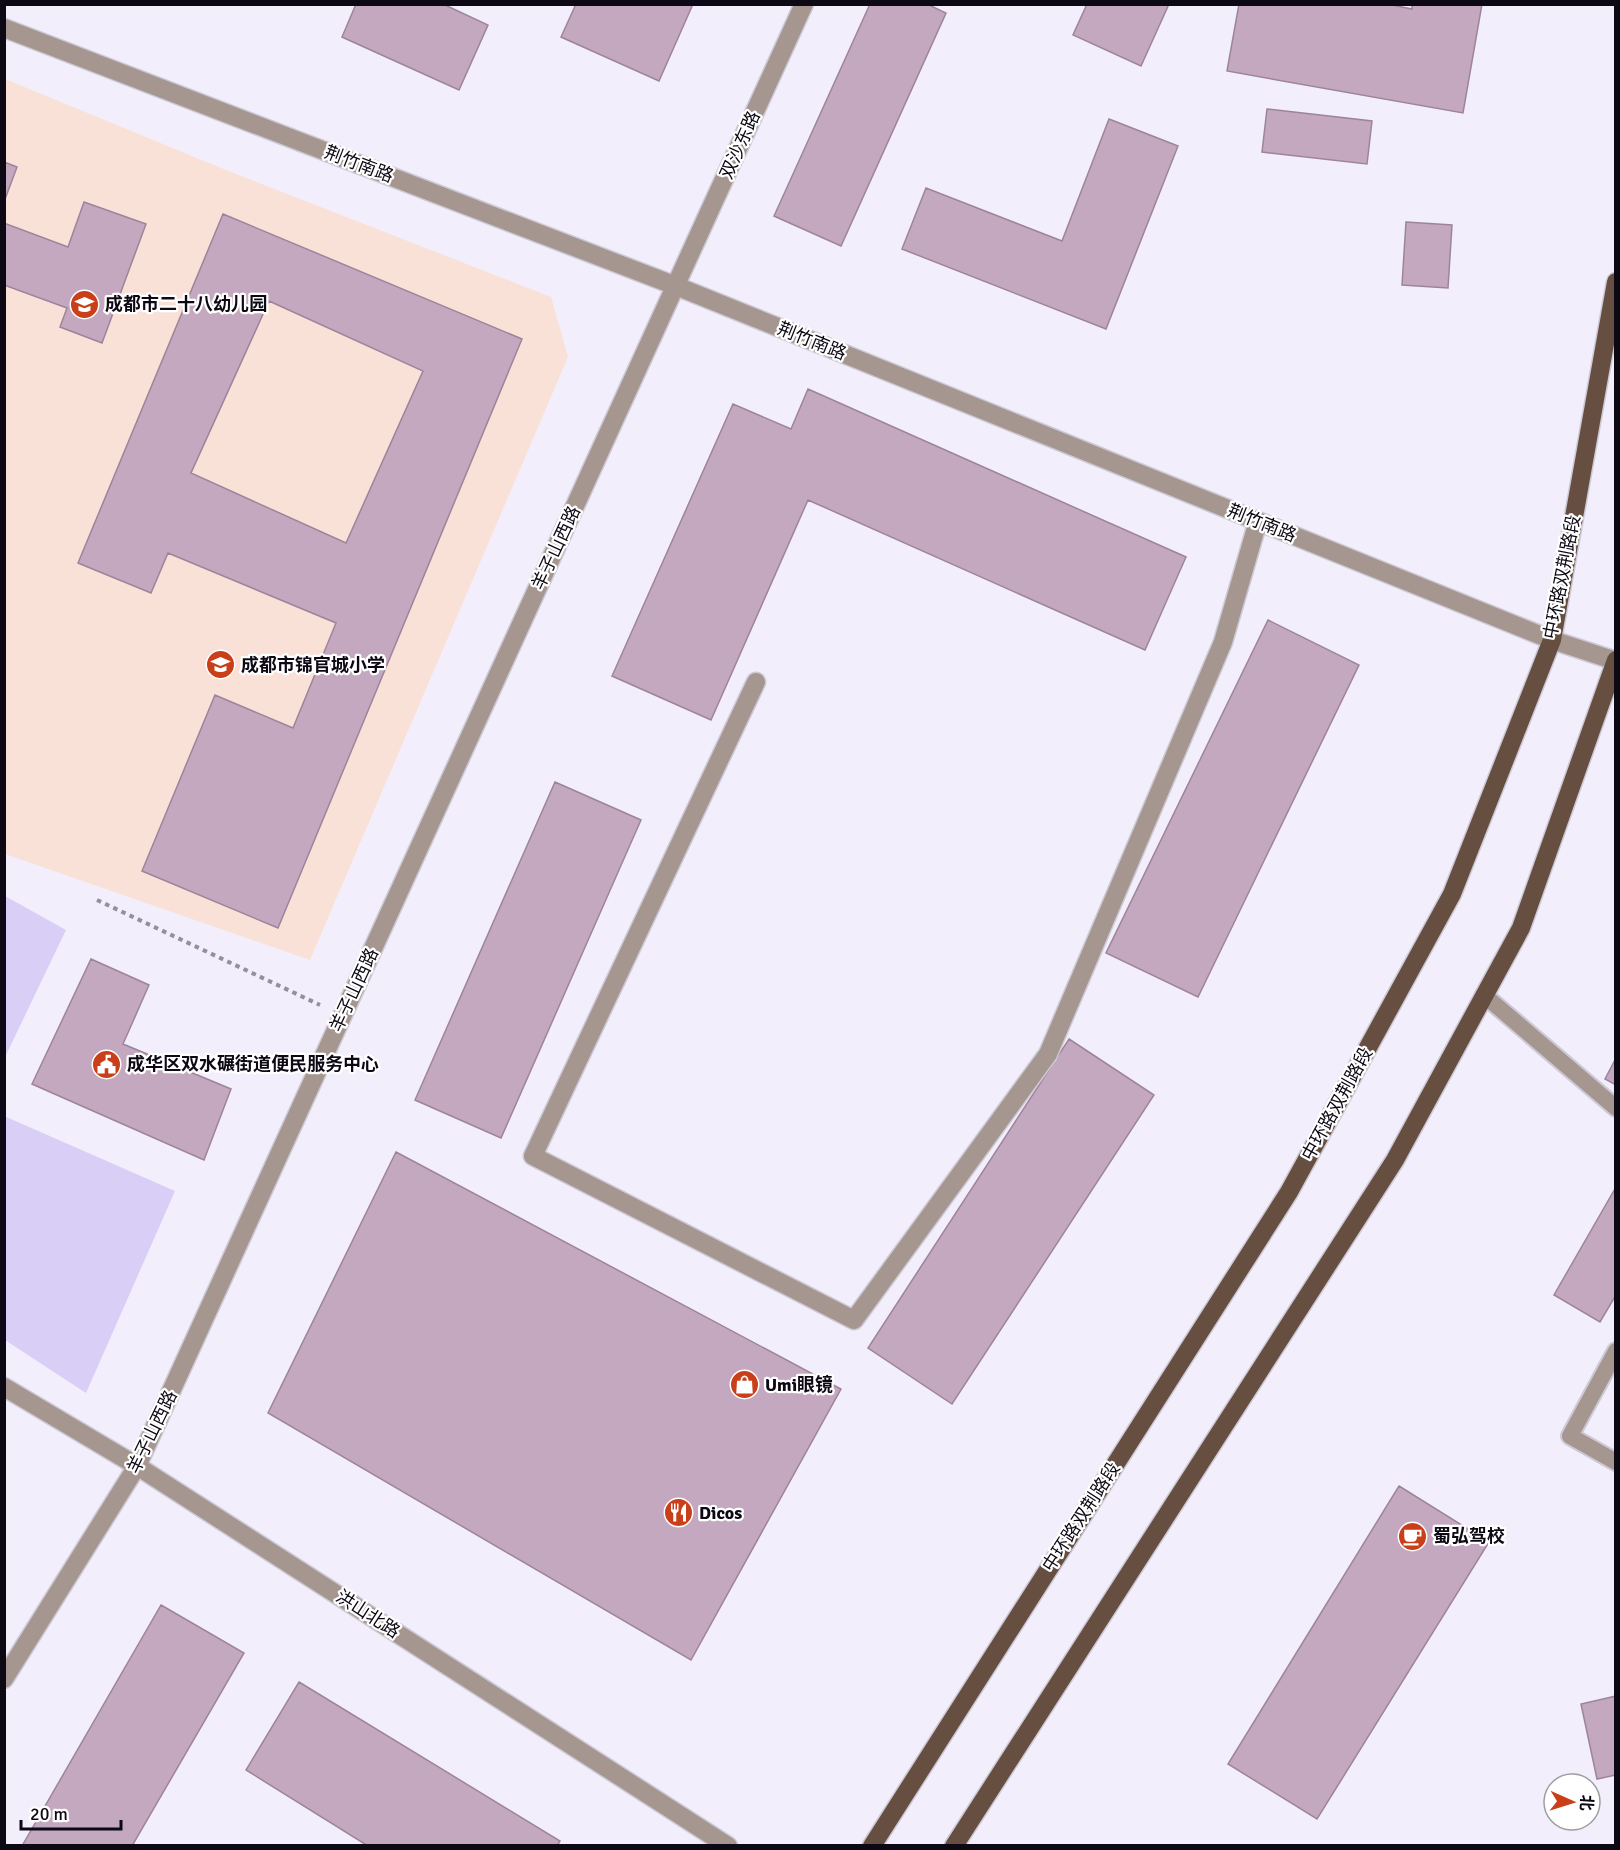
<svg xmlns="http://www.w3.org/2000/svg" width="1620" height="1850" font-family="Signika,'Noto Sans SC',sans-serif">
  <rect width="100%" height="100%" fill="#f2eefb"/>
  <path fill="#f9e1d7" d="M5 79 221 168 551 297 568 357 310 960 5 854Z"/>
  <path fill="#d9cef6" d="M5 896 66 930 5 1057Z
    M4 1116 175 1191 86 1393 5 1340Z"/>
  <path fill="#c3a8bf" stroke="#9e849b" stroke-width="1.5" fill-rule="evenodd" d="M356 4H443L488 25 459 90 342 37Z
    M576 4H693L659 81 561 37Z
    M870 4H927L946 13 841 246 774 216Z
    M1087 4H1169L1141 66 1073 35Z
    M1239 4H1387L1412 9V4H1482L1463 113 1227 71Z
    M1267 109 1372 121 1367 164 1262 152Z
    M1109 119 1178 146 1106 329 902 249 926 188 1062 241Z
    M4 162 17 167 4 202Z
    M84 202 146 224 102 343 60 327 67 308 4 285V223L68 247Z
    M223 214 522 339 278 928 142 871 215 695 293 728 336 623 168 553 151 593 78 563ZM269 301 423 371 346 543 191 473Z
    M1406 222 1452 225 1448 288 1402 285Z
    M808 389 1186 557 1145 650 808 500 711 720 612 676 733 404 791 429Z
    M1268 620 1359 665 1198 997 1106 953Z
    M555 782 641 820 501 1138 415 1100Z
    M91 959 149 985 123 1044 231 1089 204 1160 32 1084Z
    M1069 1039 1154 1095 952 1404 868 1348Z
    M1616 1058V1085L1605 1079Z
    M396 1152 841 1389 691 1660 268 1413Z
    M1616 1187V1295L1600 1322 1554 1295Z
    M1399 1486 1489 1542 1317 1819 1228 1764Z
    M161 1605 244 1653 132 1846H22Z
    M299 1682 560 1841 557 1846H368L246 1770Z
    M1616 1696V1775L1597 1779 1581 1704Z"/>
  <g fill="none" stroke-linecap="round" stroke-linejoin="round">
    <defs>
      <path id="lane" d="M1484 995 1616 1108
        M1616 1351 1570 1436 1616 1462"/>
      <path id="street" d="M4 28 676 286 1552 640 1616 661
        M756 682 533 1156 854 1320 1048 1054 1223 642 1258 521
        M4 1387 137 1466 728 1846
        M4 1679 137 1466 804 4"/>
      <path id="primary" d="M872 1846 1289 1192 1452 894 1552 640 1616 282
        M954 1846 1395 1160 1521 928 1616 660"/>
    </defs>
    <use href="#lane" stroke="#cdc9d6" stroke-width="20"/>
    <use href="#street" stroke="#cdc9d6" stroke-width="21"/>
    <use href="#primary" stroke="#cdc9d6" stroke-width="21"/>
    <path stroke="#938f9c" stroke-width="4" stroke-dasharray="4.5 4.5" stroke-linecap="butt" d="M97 900 320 1005"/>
    <use href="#lane" stroke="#a5978f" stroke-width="16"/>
    <use href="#street" stroke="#a5978f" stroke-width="18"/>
    <use href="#primary" stroke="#664f41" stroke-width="18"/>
  </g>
  <defs>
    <symbol id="school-disc" viewBox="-11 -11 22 22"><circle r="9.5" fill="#c83f19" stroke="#fff"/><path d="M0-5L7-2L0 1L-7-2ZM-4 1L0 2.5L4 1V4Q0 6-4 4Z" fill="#fff"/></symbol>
    <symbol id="civic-disc" viewBox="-11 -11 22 22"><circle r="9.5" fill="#c83f19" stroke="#fff"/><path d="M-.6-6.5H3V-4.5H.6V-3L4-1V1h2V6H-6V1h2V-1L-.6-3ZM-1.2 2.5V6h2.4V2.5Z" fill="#fff"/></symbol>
    <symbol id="shop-disc" viewBox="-11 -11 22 22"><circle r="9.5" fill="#c83f19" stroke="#fff"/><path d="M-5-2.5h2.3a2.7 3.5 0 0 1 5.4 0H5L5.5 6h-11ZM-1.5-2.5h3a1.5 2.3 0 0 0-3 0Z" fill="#fff"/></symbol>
    <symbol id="restaurant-disc" viewBox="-11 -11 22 22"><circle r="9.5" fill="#c83f19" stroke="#fff"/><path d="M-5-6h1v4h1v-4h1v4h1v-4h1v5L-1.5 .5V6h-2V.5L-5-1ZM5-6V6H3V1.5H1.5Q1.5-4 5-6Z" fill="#fff"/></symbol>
    <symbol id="cafe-disc" viewBox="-11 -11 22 22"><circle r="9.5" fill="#c83f19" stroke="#fff"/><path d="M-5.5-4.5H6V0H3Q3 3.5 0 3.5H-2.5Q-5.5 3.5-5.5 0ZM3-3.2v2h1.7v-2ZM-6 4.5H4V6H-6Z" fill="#fff"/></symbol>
  </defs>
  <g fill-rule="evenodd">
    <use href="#school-disc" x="68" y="288" width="33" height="33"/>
    <use href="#school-disc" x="204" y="648" width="33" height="33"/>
    <use href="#civic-disc" x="90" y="1048" width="33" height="33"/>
    <use href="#shop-disc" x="728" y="1368" width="33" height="33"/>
    <use href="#restaurant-disc" x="662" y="1496" width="33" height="33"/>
    <use href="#cafe-disc" x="1396" y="1520" width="33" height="33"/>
  </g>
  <g text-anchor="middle" stroke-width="4.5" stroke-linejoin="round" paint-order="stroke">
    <g font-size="18" fill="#0d0914" stroke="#fff">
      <text transform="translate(740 145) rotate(-66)" y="6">双沙东路</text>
      <text transform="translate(359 164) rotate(21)" y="6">荆竹南路</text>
      <text transform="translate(812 341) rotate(22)" y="6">荆竹南路</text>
      <text transform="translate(1262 523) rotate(22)" y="6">荆竹南路</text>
      <text transform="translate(556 548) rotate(-65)" y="6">羊子山西路</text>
      <text transform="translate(1562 577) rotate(-79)" y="6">中环路双荆路段</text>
      <text transform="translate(354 990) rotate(-65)" y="6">羊子山西路</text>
      <text transform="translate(1337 1104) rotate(-61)" y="6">中环路双荆路段</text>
      <text transform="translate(152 1432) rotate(-64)" y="6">羊子山西路</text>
      <text transform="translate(1081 1517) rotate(-57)" y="6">中环路双荆路段</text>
      <text transform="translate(368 1614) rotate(33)" y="6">洪山北路</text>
    </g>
    <g font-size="18" font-weight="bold" fill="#0d0914" stroke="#fff" text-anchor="start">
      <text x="105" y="310">成都市二十八幼儿园</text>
      <text x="241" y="671">成都市锦官城小学</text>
      <text x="127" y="1070">成华区双水碾街道便民服务中心</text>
      <text x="765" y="1391">Umi眼镜</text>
      <text x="699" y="1519">Dicos</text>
      <text x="1433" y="1542">蜀弘驾校</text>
    </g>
  </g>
  <rect width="1620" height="1850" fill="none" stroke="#0d0914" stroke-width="12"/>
  <g transform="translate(1572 1802) rotate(93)"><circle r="28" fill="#ffffff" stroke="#9e9da1" stroke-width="1.5"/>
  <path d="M0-4.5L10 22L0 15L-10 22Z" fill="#c83f19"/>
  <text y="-9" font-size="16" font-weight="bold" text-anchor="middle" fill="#0d0914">北</text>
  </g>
  <path d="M21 1820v9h100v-9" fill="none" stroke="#0d0914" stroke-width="3"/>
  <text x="30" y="1820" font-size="18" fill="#0d0914" stroke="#ffffff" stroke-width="4.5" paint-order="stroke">20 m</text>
</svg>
